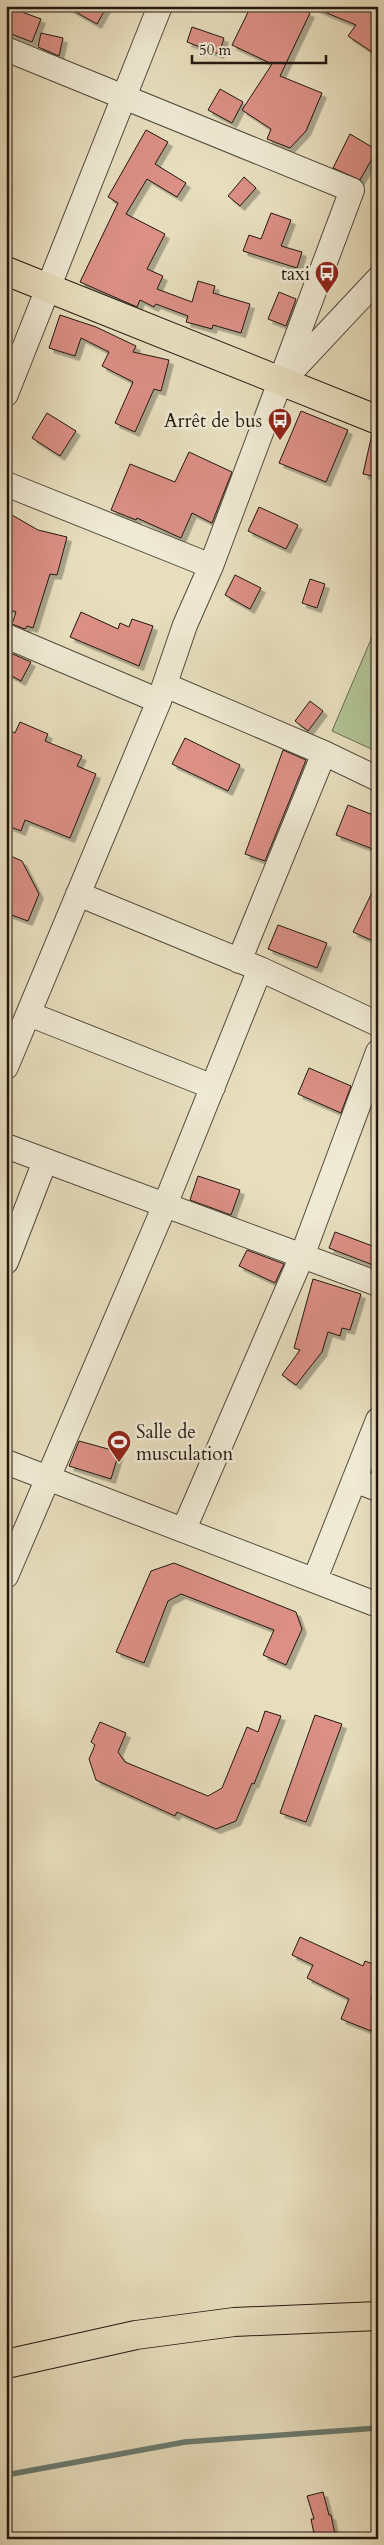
<svg xmlns="http://www.w3.org/2000/svg" width="384" height="2545" font-family="Cardo,serif">
  <defs>
    <filter id="shadow"><feDropShadow dx="4.5" dy="4.5" stdDeviation="0" flood-color="#0004"/></filter>
  </defs>
  <rect width="100%" height="100%" fill="#e7debe"/>
  <filter id="stains"><feTurbulence type="fractalNoise" baseFrequency=".004" numOctaves="4"/><feColorMatrix values="0 0 0 0 .2 0 0 0 0 .09 0 0 0 0 .02 0 0 0 .5 -.17"/></filter>
  <radialGradient id="worn" r=".72"><stop offset=".6" stop-color="#630" stop-opacity="0"/><stop offset="1" stop-color="#630" stop-opacity=".3"/></radialGradient>
  <path fill="#b1c295" stroke="#696c52" d="M378 623V752L332 731Z"/>
  <g fill="none" stroke-linecap="round" stroke-linejoin="round">
    <path stroke="#687a70" stroke-width="5.5" d="M6 2475 185 2442 378 2428"/>
  </g>
  <path fill="#db8f85" stroke="#21170f" filter="url(#shadow)" d="M6 6 41 19 32 42 6 32Z
    M65 6H107L97 24Z
    M251 6H296L310 13 280 76 322 93 306 131 290 148 267 139 271 129 242 110 272 64 232 45Z
    M310 6H365L378 15V56L348 36 356 25Z
    M192 27 224 38 219 54 187 42Z
    M41 33 63 38 59 56 38 47Z
    M220 89 243 102 232 123 208 110Z
    M146 130 168 142 155 164 186 183 177 197 147 179 126 214 165 234 147 269 163 276 157 289 192 302 198 281 215 286 213 293 250 304 241 333 213 325 212 329 186 322 188 316 156 304 154 307 140 300 137 307 80 282 118 203 108 197Z
    M350 134 377 150 360 180 333 168Z
    M244 177 256 188 240 206 228 196Z
    M271 213 291 220 281 246 302 252 297 268 243 251 249 235 261 239Z
    M279 292 296 299 286 326 268 319Z
    M60 315 96 327 136 346 133 352 169 360 161 391 154 389 135 432 115 423 133 382 102 366 109 352 81 338 75 356 49 348Z
    M301 411 348 430 326 482 279 463Z
    M47 413 76 431 60 456 32 438Z
    M372 434 378 435V477L363 474Z
    M189 452 232 472 212 523 192 513 181 538 137 518 136 520 111 510 130 464 175 482Z
    M259 507 298 525 286 549 248 531Z
    M12 515 38 530 67 537 57 575 50 574 33 628 27 626 25 629 12 624 16 612 6 608V524Z
    M235 575 261 588 250 609 225 595Z
    M310 579 325 584 317 608 302 603Z
    M81 612 118 629 120 623 129 627 132 619 153 626 139 666 70 637Z
    M6 651 31 662 21 681 6 673Z
    M310 701 323 711 308 731 295 721Z
    M20 722 48 734 45 741 82 756 77 766 96 774 70 838 25 820 21 831 6 825V729L15 733Z
    M185 738 240 765 228 791 172 764Z
    M283 750 306 760 265 861 245 854Z
    M348 805 378 817V851L336 835Z
    M6 854 22 861 39 894 28 921 6 913Z
    M378 880V943L353 932Z
    M278 925 327 943 317 968 268 949Z
    M309 1068 351 1086 341 1113 298 1094Z
    M198 1176 240 1190 231 1215 190 1200Z
    M335 1232 378 1248 373 1265 329 1248Z
    M247 1250 284 1264 275 1283 239 1266Z
    M313 1279 361 1294 350 1330 342 1328 340 1336 328 1332 322 1352 296 1385 282 1375 300 1350 294 1348Z
    M79 1441 119 1452 111 1479 69 1466Z
    M174 1563 296 1612 302 1629 286 1665 263 1655 274 1630 181 1594 168 1601 144 1663 116 1652 151 1571Z
    M265 1711 281 1716 254 1784 252 1783 236 1821 216 1829 177 1812 175 1816 96 1780 89 1759 95 1745 91 1742 100 1722 126 1733 118 1752 125 1762 208 1796 222 1788 247 1727 258 1732Z
    M315 1715 342 1724 306 1822 280 1813Z
    M300 1937 363 1966 365 1961 378 1966V1983L371 1999 378 2002V2015L371 2031 341 2019 349 1999 307 1978 313 1965 292 1955Z
    M323 2492 329 2515H331L336 2539H315L311 2519H314L307 2496Z"/>
  <g fill="none" stroke-linecap="round" stroke-linejoin="round">
    <defs>
      <path id="minor" d="M6 49 352 190 211 566 6 484
        M288 375 378 279
        M6 394 160 6
        M6 636 159 701
        M165 685 324 753 378 779
        M78 894 260 969 378 1024
        M239 961 324 753
        M29 1014 213 1087
        M6 1067 159 701 185 625 211 566
        M6 1146 378 1284
        M6 1262 45 1161
        M6 1462 378 1605
        M354 1480 378 1489
        M184 1529 302 1256 378 1052
        M6 1576 165 1205 260 969
        M315 1579 378 1420"/>
      <path id="major" d="M6 271 378 420
        M6 2364 136 2335 234 2322 378 2316"/>
    </defs>
    <use href="#minor" stroke="#52493b" stroke-width="26"/>
    <use href="#major" stroke="#21170f" stroke-width="30"/>
    <use href="#minor" stroke="#efead5" stroke-width="24"/>
    <use href="#major" stroke="#e7debe" stroke-width="28"/>
  </g>
  <defs>
    <symbol id="bus-pin" viewBox="-11 -11 22 30"><path d="M0 17L-7.5 6A9.5 9.5 0 1 1 7.5 6Z" fill="#8f2418" stroke="#efead5"/><path d="M-5-6H5V4H4V6H2V4H-2V6H-4V4H-5ZM-3.5-4V0h7V-4ZM-3.5 1.2v1.5H-2V1.2ZM2 1.2v1.5H3.5V1.2Z" fill="#fff"/></symbol>
    <symbol id="stadium-pin" viewBox="-11 -11 22 30"><path d="M0 17L-7.5 6A9.5 9.5 0 1 1 7.5 6Z" fill="#8f2418" stroke="#efead5"/><path d="M0-5a6.5 5 0 1 0 0 10a6.5 5 0 1 0 0-10ZM-3.5-1.8h7v3.6h-7Z" fill="#fff"/></symbol>
  </defs>
  <g fill-rule="evenodd">
    <use href="#bus-pin" x="313" y="259" width="28" height="38"/>
    <use href="#bus-pin" x="266" y="406" width="28" height="38"/>
    <use href="#stadium-pin" x="105" y="1428" width="28" height="38"/>
  </g>
  <g text-anchor="middle" stroke-width="5" stroke-linejoin="round" paint-order="stroke">
    <g font-size="19" fill="#21170f" stroke="#efead5" text-anchor="end">
      <text x="310" y="280">taxi</text>
      <text x="262" y="427">Arrêt de bus</text>
      <text x="136" y="1438" text-anchor="start">Salle de<tspan x="136" dy="22">musculation</tspan></text>
    </g>
  </g>
  <rect width="384" height="2545" fill="none" stroke="#e7debe" stroke-width="25"/>
  <rect x="8" y="8" width="369" height="2530" fill="none" stroke="#21170f" stroke-width="2.5"/>
  <rect x="12" y="12" width="359" height="2520" fill="none" stroke="#21170f"/>
  <path d="M192 55v8h134v-8" fill="none" stroke="#21170f" stroke-width="2.5"/>
  <text x="199" y="55" font-size="15" fill="#21170f" stroke="#efead5" stroke-width="4" paint-order="stroke">50 m</text>
  <rect width="100%" height="100%" filter="url(#stains)"/>
  <rect width="100%" height="100%" fill="url(#worn)"/>
</svg>
